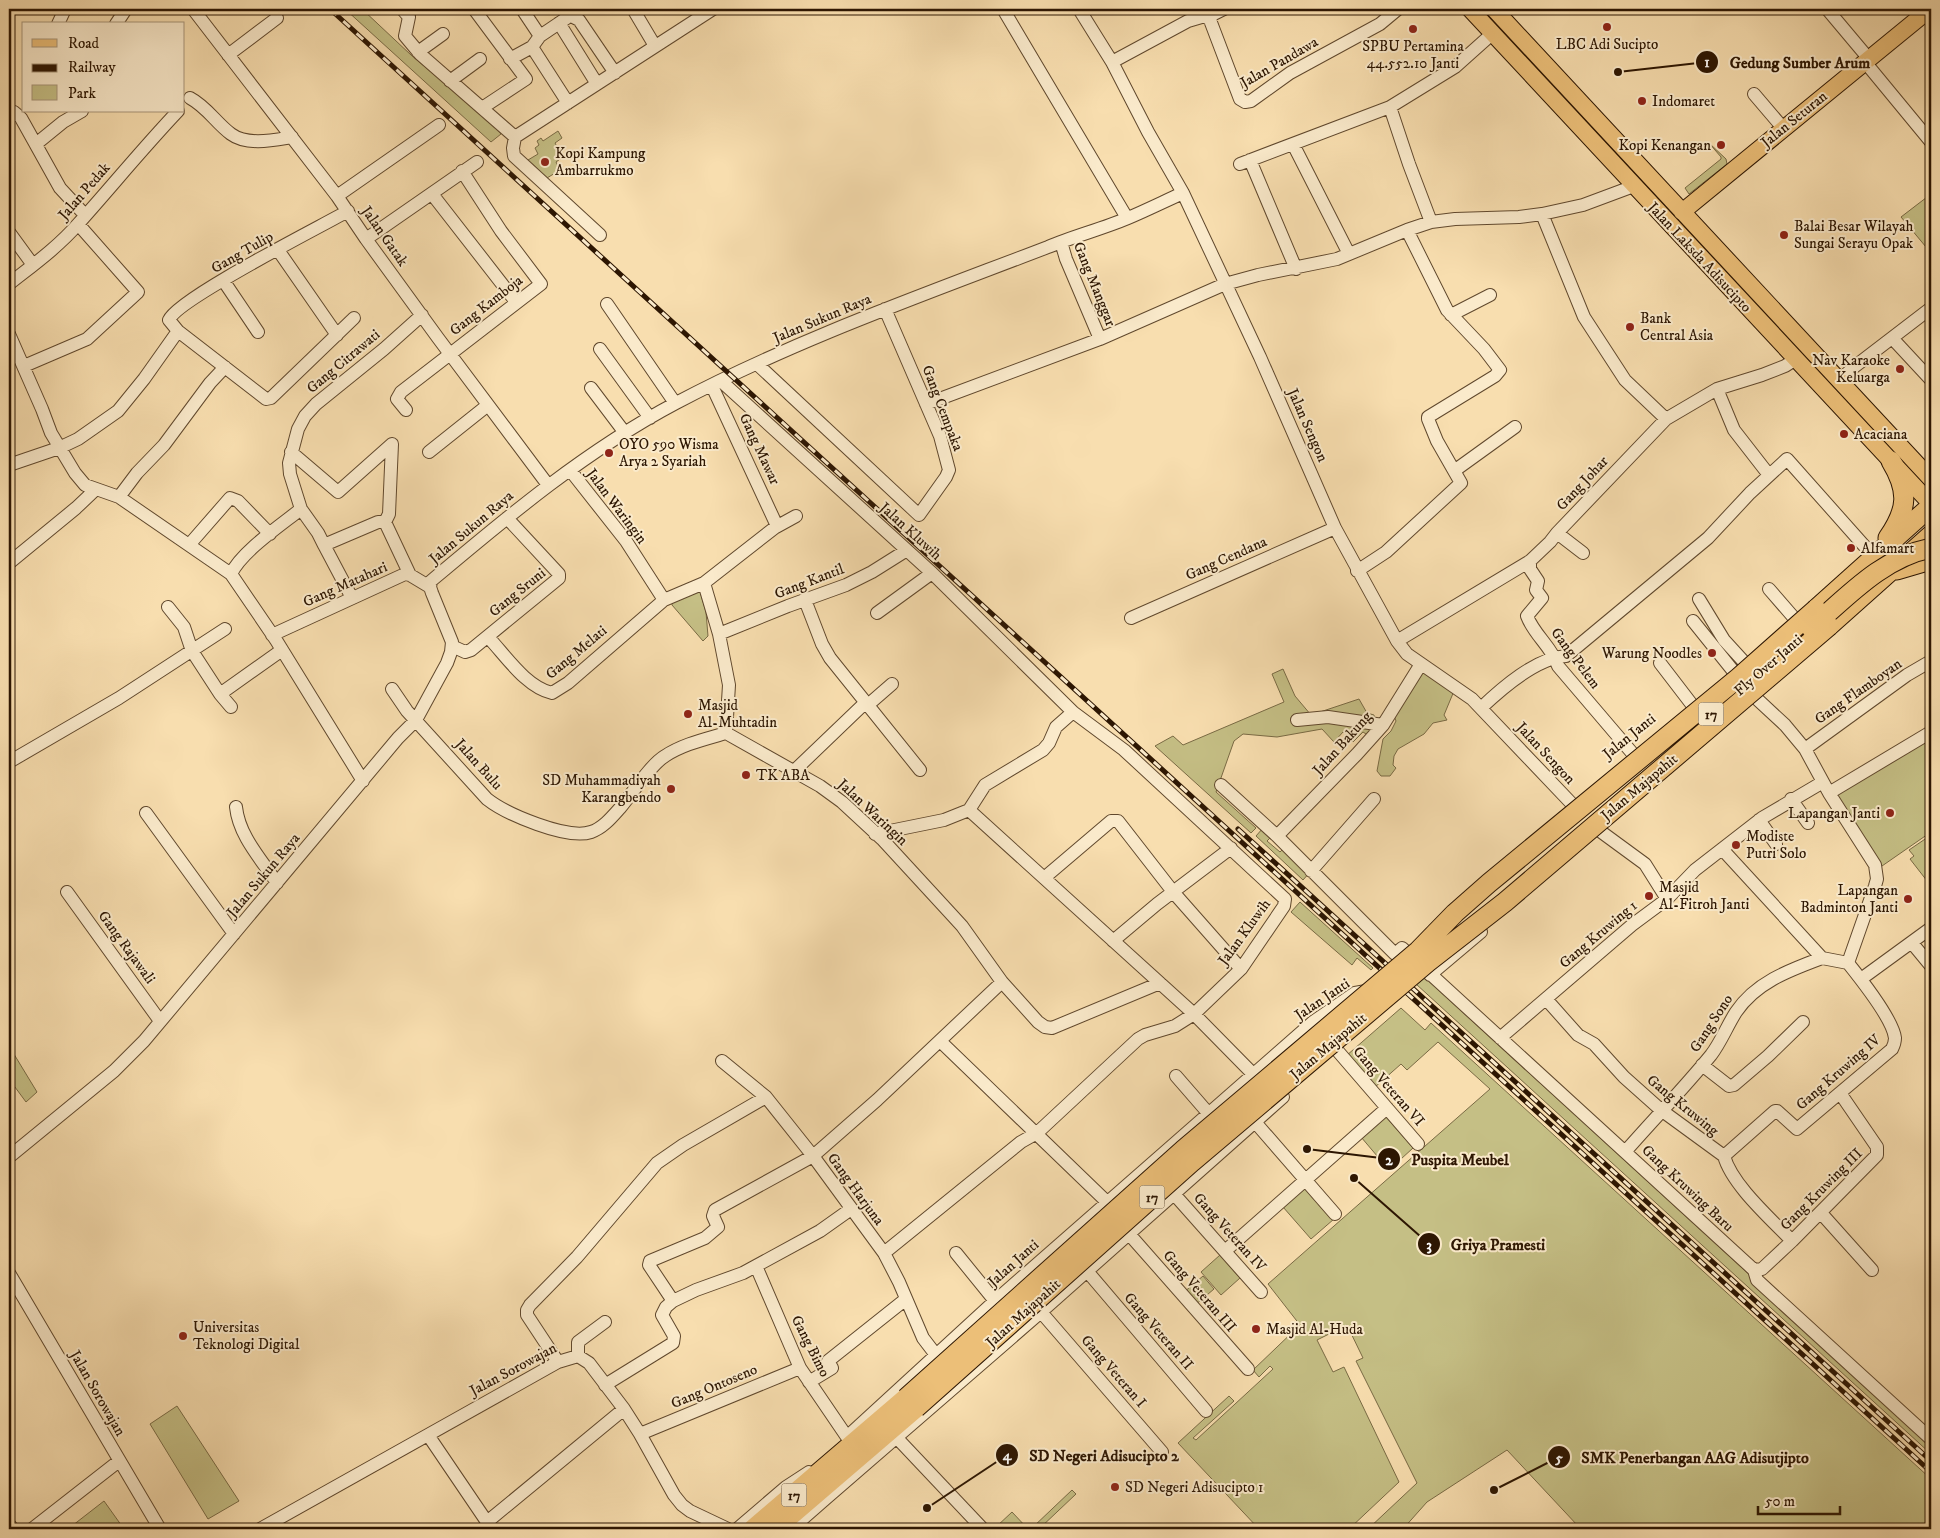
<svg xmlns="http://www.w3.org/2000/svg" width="1940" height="1538" font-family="'IM FELL DW Pica',serif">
  <rect width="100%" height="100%" fill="#f8deaf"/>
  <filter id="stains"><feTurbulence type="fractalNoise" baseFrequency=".004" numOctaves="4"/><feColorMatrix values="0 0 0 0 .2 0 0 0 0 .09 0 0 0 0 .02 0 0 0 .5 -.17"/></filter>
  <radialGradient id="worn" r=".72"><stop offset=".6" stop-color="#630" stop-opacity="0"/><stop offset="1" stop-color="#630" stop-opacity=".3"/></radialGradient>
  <path fill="#c5bf85" stroke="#796a44" d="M345 9H362L411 55 494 125 501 134 491 142Z
    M558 131 562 138 555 143 563 157 556 162 560 170 547 178 528 160 538 154 535 148 539 145 537 141 541 138 543 141Z
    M1709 143 1726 159 1727 164 1689 194 1685 188 1721 159V157Z
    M1931 194V246L1930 244 1926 247 1901 217Z
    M699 588 706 612 708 636 703 641 672 605 671 599Z
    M1422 668 1454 691 1444 715 1447 720 1433 723 1424 734 1398 749 1394 756 1393 765 1396 768 1390 776H1381L1377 771 1383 739 1391 731 1396 721 1394 716Z
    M1283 669 1295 696 1311 715 1359 699 1367 713 1374 715 1376 729 1369 736 1363 732 1353 742 1343 732 1334 742 1322 729 1277 737 1243 734 1234 741 1216 792 1256 828 1251 833 1155 746 1173 736 1183 745 1284 702 1272 674Z
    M1931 739V832L1882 866 1836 795Z
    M1263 828 1272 836 1267 841 1280 852 1284 848 1310 872 1303 880 1256 836Z
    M1931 835V886L1910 859 1914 856 1909 850Z
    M1300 902 1373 968 1371 970 1357 958 1352 965 1291 912Z
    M1423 976 1753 1278 1931 1443V1454L1416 984Z
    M1401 1008 1425 1030 1431 1023 1931 1479V1529H1575L1578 1526 1507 1450 1427 1502 1403 1529H1368L1417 1483 1356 1361 1363 1358 1347 1325 1317 1340 1333 1372 1344 1367 1399 1482 1349 1529H1259L1178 1443 1229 1396 1234 1401 1193 1438 1196 1440 1273 1369 1270 1366 1259 1377 1253 1370 1300 1325 1268 1284 1490 1089 1438 1042 1407 1070 1401 1064 1374 1088 1346 1056Z
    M9 1046 37 1092 26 1102 9 1079Z
    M1385 1116 1413 1148 1389 1170 1361 1137Z
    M1305 1187 1334 1219 1311 1239 1283 1207Z
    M1220 1255 1240 1278 1221 1295 1201 1272Z
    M1203 1276 1214 1289 1194 1306 1183 1293Z
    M177 1406 239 1501 208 1519 150 1424Z
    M1072 1490 1076 1494 1039 1529H1033L1032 1528Z
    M104 1501 124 1529H68Z
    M1012 1512 1028 1529H998L996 1527Z"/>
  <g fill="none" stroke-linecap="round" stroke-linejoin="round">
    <defs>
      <path id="minor" d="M193 9 337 196 366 239 438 338 548 485
        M402 9 409 17 405 36 420 54 515 137
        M474 9 526 79 482 108
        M522 9 540 36
        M633 9 655 46
        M1003 9 1127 218
        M1079 9 1112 62 1148 132 1183 193 1260 357 1335 528 1397 641 1407 654 1472 699 1572 804
        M1827 9 1869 59
        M568 11 573 17 579 20 615 73
        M1210 20 1212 15 1224 9
        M559 23 597 84
        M58 24 65 9
        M116 24 126 9
        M532 47 568 103
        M418 52 443 34
        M228 55 277 18
        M510 59 532 47 540 36 580 9
        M1112 62 1188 21 1205 16 1210 20 1240 99 1245 102 1251 101 1290 73 1380 24 1398 9
        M1865 62 1931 142
        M450 81 480 59
        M1754 94 1783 128
        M190 98C207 107 216 123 231 134 247 146 274 140 292 137
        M1390 107 1409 164 1431 222
        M9 112H14L21 118 60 188 85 215
        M36 144 63 122 82 111
        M1293 144 1349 254
        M1250 160 1296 269
        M1240 164 1390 107 1455 67 1493 33
        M432 194 513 298
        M337 196 439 125
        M348 211C320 227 177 299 169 320L178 331 266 399 271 398 354 318
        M1542 214 1584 317 1625 380 1666 419
        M9 232 33 265
        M600 235 514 156 513 148 515 137 713 9
        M366 239 477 162
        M1061 242 1066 259 1100 339
        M278 250 337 335
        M223 280 258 332
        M9 284C33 265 58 247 78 224 112 186 143 148 178 111
        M607 304 675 403
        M1451 315 1490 295
        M9 334 42 409 51 433 75 473 85 485 119 497 231 574 276 640 363 781
        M1892 338 1931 380
        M600 349 650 418
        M757 364 919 515 946 477 949 470 940 436 885 309
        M24 366 87 339 138 292 78 224
        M721 381 932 573 1073 712 1124 750 1285 899 1284 906 1241 969 1194 1014 1175 1026 1145 1035 1138 1039 1037 1133 1021 1142 884 1253
        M1839 381 1854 367 1931 308
        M591 388 625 433
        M1717 389 1734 430 1769 475
        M926 404 1100 339 1225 284 1258 275 1337 259 1407 230 1431 222 1455 219 1519 217 1542 214 1583 205 1634 186
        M406 410 397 399 401 392 541 284 501 231 462 171
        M291 452 338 492 392 444
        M429 452 488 405
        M9 465 59 448 78 439 118 411 144 379 178 331
        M570 470 626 541 664 600 704 583 719 634 729 685 726 733 820 786 842 802 882 839 951 914 962 926 1002 982 1038 1022 1045 1027 1052 1028 1160 983
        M1454 471 1515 427
        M119 497 137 473 164 445 210 383 225 367
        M385 522 389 514 392 444
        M776 527 796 516
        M1557 533 1583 553
        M189 545 230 498 238 501 270 534
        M324 545 352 598
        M1530 561V569L1538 581 1536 590 1542 598 1527 616C1534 635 1552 647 1558 666L1633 754
        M9 563 76 508 95 490
        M1357 571 1386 552 1461 483 1437 441 1428 419V417L1495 376 1500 370 1484 349 1447 310 1407 230
        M231 574C241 552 281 525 301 509
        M410 575 385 522H378L324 545 318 533 301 509 290 474 289 463 298 429 305 416 316 404 384 349 422 315
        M704 583 777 526 712 386
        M1769 589 1795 619
        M1699 599 1724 640 1745 663
        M805 600 822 644 830 658 920 770
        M168 607 184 627 192 651 220 694 231 707
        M877 613 932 573
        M1131 618 1335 528
        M1693 621 1734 672
        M719 634 788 606 846 585 872 572 907 550
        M272 635 405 574 410 575 430 587
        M488 637C506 656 526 687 552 693L568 683 664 600
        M1397 641 1530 561 1550 542 1557 533 1666 419 1717 389 1762 375 1785 366 1796 359
        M452 646 465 652 471 650 559 578V574L507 518
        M1660 663 1693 706
        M392 689 407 711 487 799C506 814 567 840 591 832 603 828 612 817 620 808 632 794 650 765 665 756 683 744 706 739 726 733
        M220 694 282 650
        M1757 699 1785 725 1805 749 1829 793 1875 865 1877 879 1875 886 1848 963
        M869 704 892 684
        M1481 708C1502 688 1536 658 1566 656L1708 538 1750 493 1787 459 1875 558
        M1297 720 1328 717 1383 725
        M1805 749 1907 675 1931 661
        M9 762 119 698 225 629
        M793 772 866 702
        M1221 785 1277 836 1395 954 1402 948 1754 1270 1757 1280 1931 1439
        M1829 793 1931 732
        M1791 799 1808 823
        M236 807C239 836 261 859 277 883
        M969 810 1194 1014 1254 1075
        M146 813 234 934
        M1759 820 1776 844
        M1600 831 1645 864 1667 899
        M875 834 944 820 969 810 985 785 1043 750 1049 743 1056 727 1073 712
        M1277 836 1357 754 1383 725 1421 664
        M1722 849 1822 958 1848 963C1860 978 1893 1019 1895 1038 1895 1042 1894 1045 1892 1049L1797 1129 1777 1111H1775L1724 1156
        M1311 871 1374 799
        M1044 878 1111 821H1118L1174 893 1241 969
        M67 892 160 1021
        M1113 941 1157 904 1231 848
        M1912 943 1931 966
        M1430 975 1481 932
        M1861 979 1931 928
        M1546 999 1578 1035 1594 1044 1624 1077 1661 1110 1724 1156C1732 1185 1771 1219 1792 1241
        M1335 1035 1336 1049 1418 1144
        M1500 1038 1632 925 1667 899 1695 870 1762 818 1823 782
        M940 1041 1107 1202
        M722 1061 766 1097 813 1156 884 1253 899 1282 923 1338 936 1355
        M1702 1065 1729 1086 1734 1085 1768 1056 1803 1022
        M1176 1076 1209 1114
        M1255 1122 1335 1214
        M1625 1152C1654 1119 1684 1088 1711 1055 1721 1042 1727 1026 1736 1012 1756 982 1790 970 1822 958
        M9 1157 114 1071 144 1041 398 738 416 720 447 663 451 652 452 642 432 593 430 587 431 581C508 516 587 450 676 403 795 340 923 295 1048 247 1074 236 1102 229 1128 218 1147 210 1165 201 1183 193
        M1174 1194 1261 1292
        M1821 1213 1872 1270
        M1129 1234 1248 1369
        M1225 1251 1387 1108
        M956 1253 995 1301
        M756 1266 800 1368 847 1437
        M1754 1270 1762 1269 1792 1241 1877 1155V1147L1840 1093
        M1087 1271 1206 1411
        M9 1273 160 1529
        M673 1301 649 1265 650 1261 705 1238 718 1227 713 1216 715 1210 813 1156 877 1100 1002 982
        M1041 1312 1162 1452
        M578 1356V1342L605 1322
        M558 1362 527 1315V1310L530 1305 577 1257 657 1163 683 1145 766 1097
        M809 1382 832 1368 828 1361 906 1299
        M605 1385 673 1343 674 1336 662 1315 666 1307 673 1301 696 1290 743 1273 820 1231 851 1209
        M640 1434 800 1368
        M428 1435 487 1522 624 1409
        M848 1436 995 1301 1313 1022 1355 993 1366 991
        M896 1437 983 1529
        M823 1501 1041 1312 1283 1097
        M9 1524 13 1529
        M32 1529 119 1461
        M260 1529 558 1362 578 1356 589 1363 624 1409 640 1434 674 1495 682 1505 690 1511 728 1529
        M737 1529 786 1487 809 1472
        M791 1529 823 1501 827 1495"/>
      <path id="major" d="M1470 9 1931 504
        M1494 9 1931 479
        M1682 212 1930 9"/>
      <path id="highway" d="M1888 538C1908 509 1909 491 1891 461
        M1897 570 1931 560
        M1816 609 1931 506
        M1829 626 1931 535
        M753 1529 906 1398
        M775 1529 916 1408"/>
    </defs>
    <use href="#minor" stroke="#60482d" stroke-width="14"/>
    <use href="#major" stroke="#2d1602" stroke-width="18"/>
    <use href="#highway" stroke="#2d1602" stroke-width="21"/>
    <use href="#minor" stroke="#faeacb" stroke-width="12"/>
    <use href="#major" stroke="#ecbf78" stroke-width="16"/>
    <use href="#highway" stroke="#ecbf78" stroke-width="19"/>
    <defs>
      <path id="rail" d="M330 9 1931 1472
        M1238 829 1931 1461"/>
    </defs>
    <use href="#rail" stroke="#2d1602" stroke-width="5"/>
    <use href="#rail" stroke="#faeacb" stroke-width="3" stroke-dasharray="9" stroke-linecap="butt"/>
    <defs>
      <path id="highway-bridge" d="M1811 628C1848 596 1882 558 1931 548
        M906 1398 1183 1150 1418 951 1455 913 1489 883 1738 678 1816 609
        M916 1408 1192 1162 1428 962 1505 902 1829 626"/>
    </defs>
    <use href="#highway-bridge" stroke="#2d1602" stroke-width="21" stroke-linecap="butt"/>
    <use href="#highway-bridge" stroke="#ecbf78" stroke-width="19"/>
  </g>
  <g fill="#8f2418" stroke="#faeacb" stroke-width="2">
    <circle cx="1607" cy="27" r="5"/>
    <circle cx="1413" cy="29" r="5"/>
    <circle cx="1642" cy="101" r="5"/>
    <circle cx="1721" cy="145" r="5"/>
    <circle cx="545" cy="162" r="5"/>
    <circle cx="1784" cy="235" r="5"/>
    <circle cx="1630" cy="327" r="5"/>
    <circle cx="1900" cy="369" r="5"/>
    <circle cx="1844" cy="434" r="5"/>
    <circle cx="609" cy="453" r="5"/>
    <circle cx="1851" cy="548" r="5"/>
    <circle cx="1712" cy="653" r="5"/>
    <circle cx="688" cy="714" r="5"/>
    <circle cx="746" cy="775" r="5"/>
    <circle cx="671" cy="789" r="5"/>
    <circle cx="1890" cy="813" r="5"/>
    <circle cx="1736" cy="845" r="5"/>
    <circle cx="1649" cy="896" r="5"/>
    <circle cx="1908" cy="899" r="5"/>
    <circle cx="1256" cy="1329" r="5"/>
    <circle cx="183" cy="1336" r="5"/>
    <circle cx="1115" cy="1487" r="5"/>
  </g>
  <g text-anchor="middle" stroke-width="4" stroke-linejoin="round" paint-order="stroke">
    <g fill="#faeacb" stroke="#6a563e" stroke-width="1">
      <rect x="1698.5" y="702.5" width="25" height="23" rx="4"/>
      <rect x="1139.5" y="1185.5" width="25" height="23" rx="4"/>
      <rect x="781.5" y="1483.5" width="25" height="23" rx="4"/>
    </g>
    <g font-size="14" font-weight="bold" fill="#2d1602">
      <text x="1711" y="719">17</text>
      <text x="1152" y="1202">17</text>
      <text x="794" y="1500">17</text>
    </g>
    <g font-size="15" fill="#2d1602" stroke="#faeacb" text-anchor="start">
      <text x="1607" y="49" text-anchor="middle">LBC Adi Sucipto</text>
      <text x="1413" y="51" text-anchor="middle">SPBU Pertamina<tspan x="1413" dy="17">44.552.10 Janti</tspan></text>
      <text x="1652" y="106">Indomaret</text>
      <text x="1711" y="150" text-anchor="end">Kopi Kenangan</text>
      <text x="555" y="158">Kopi Kampung<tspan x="555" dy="17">Ambarrukmo</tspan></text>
      <text x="1794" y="231">Balai Besar Wilayah<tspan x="1794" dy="17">Sungai Serayu Opak</tspan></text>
      <text x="1640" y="323">Bank<tspan x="1640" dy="17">Central Asia</tspan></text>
      <text x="1890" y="365" text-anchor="end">Nav Karaoke<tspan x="1890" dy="17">Keluarga</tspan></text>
      <text x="1854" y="439">Acaciana</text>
      <text x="619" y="449">OYO 590 Wisma<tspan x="619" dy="17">Arya 2 Syariah</tspan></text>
      <text x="1861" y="553">Alfamart</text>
      <text x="1702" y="658" text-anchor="end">Warung Noodles</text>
      <text x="698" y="710">Masjid<tspan x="698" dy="17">Al-Muhtadin</tspan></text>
      <text x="756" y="780">TK ABA</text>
      <text x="661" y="785" text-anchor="end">SD Muhammadiyah<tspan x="661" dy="17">Karangbendo</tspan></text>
      <text x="1880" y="818" text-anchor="end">Lapangan Janti</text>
      <text x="1746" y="841">Modiste<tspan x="1746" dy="17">Putri Solo</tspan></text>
      <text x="1659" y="892">Masjid<tspan x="1659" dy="17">Al-Fitroh Janti</tspan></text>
      <text x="1898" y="895" text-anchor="end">Lapangan<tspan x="1898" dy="17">Badminton Janti</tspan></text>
      <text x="193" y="1332">Universitas<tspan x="193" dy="17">Teknologi Digital</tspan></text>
      <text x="1266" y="1334">Masjid Al-Huda</text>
      <text x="1125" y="1492">SD Negeri Adisucipto 1</text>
    </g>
    <g font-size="15" fill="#2d1602" stroke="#faeacb">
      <text transform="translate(1279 62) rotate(-30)" y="5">Jalan Pandawa</text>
      <text transform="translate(1794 119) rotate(-39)" y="5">Jalan Seturan</text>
      <text transform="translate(84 191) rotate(-49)" y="5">Jalan Pedak</text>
      <text transform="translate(385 236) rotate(55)" y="5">Jalan Gatak</text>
      <text transform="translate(242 252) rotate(-30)" y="5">Gang Tulip</text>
      <text transform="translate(1700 257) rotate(47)" y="5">Jalan Laksda Adisucipto</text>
      <text transform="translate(1095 284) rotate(68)" y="5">Gang Manggar</text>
      <text transform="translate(486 305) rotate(-38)" y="5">Gang Kamboja</text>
      <text transform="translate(822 318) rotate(-23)" y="5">Jalan Sukun Raya</text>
      <text transform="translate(343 361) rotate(-40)" y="5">Gang Citrawati</text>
      <text transform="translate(943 408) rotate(69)" y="5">Gang Cempaka</text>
      <text transform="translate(1308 425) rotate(66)" y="5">Jalan Sengon</text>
      <text transform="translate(760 449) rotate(65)" y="5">Gang Mawar</text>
      <text transform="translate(1582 483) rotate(-47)" y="5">Gang Johar</text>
      <text transform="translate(617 506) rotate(53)" y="5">Jalan Waringin</text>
      <text transform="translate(471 527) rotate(-40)" y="5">Jalan Sukun Raya</text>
      <text transform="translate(911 531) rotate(42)" y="5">Jalan Kluwih</text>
      <text transform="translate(1226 558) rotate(-24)" y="5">Gang Cendana</text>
      <text transform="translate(809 581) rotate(-21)" y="5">Gang Kantil</text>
      <text transform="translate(345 584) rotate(-24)" y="5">Gang Matahari</text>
      <text transform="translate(517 592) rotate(-39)" y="5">Gang Sruni</text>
      <text transform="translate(576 652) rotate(-40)" y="5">Gang Melati</text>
      <text transform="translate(1576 658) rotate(53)" y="5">Gang Pelem</text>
      <text transform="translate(1768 665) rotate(-41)" y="5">Fly Over Janti</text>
      <text transform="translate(1858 691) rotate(-35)" y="5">Gang Flamboyan</text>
      <text transform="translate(1629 736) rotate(-39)" y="5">Jalan Janti</text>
      <text transform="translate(1342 743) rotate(-48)" y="5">Jalan Bakung</text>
      <text transform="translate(1546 753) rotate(47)" y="5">Jalan Sengon</text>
      <text transform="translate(479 764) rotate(48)" y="5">Jalan Bulu</text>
      <text transform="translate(1639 787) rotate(-40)" y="5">Jalan Majapahit</text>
      <text transform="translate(873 812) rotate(43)" y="5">Jalan Waringin</text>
      <text transform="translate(263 875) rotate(-50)" y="5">Jalan Sukun Raya</text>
      <text transform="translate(1244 932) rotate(-54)" y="5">Jalan Kluwih</text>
      <text transform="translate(1598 934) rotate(-40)" y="5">Gang Kruwing 1</text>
      <text transform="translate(127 947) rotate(54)" y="5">Gang Rajawali</text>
      <text transform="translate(1322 999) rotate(-34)" y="5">Jalan Janti</text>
      <text transform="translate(1711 1023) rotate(-57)" y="5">Gang Sono</text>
      <text transform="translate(1328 1046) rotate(-40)" y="5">Jalan Majapahit</text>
      <text transform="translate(1838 1072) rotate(-41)" y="5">Gang Kruwing IV</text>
      <text transform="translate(1389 1086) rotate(49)" y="5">Gang Veteran VI</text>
      <text transform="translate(1683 1105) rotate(39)" y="5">Gang Kruwing</text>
      <text transform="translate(1688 1188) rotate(43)" y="5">Gang Kruwing Baru</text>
      <text transform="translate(856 1189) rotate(54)" y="5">Gang Harjuna</text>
      <text transform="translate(1821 1189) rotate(-45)" y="5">Gang Kruwing III</text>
      <text transform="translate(1230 1232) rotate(48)" y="5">Gang Veteran IV</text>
      <text transform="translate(1013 1263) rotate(-42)" y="5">Jalan Janti</text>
      <text transform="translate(1200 1291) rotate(49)" y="5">Gang Veteran III</text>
      <text transform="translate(1023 1313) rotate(-42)" y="5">Jalan Majapahit</text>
      <text transform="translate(1159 1331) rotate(49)" y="5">Gang Veteran II</text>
      <text transform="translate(811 1346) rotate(63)" y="5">Gang Bimo</text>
      <text transform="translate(513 1369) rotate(-28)" y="5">Jalan Sorowajan</text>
      <text transform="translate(1114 1371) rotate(49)" y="5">Gang Veteran I</text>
      <text transform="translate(714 1386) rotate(-23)" y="5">Gang Ontoseno</text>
      <text transform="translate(98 1393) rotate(60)" y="5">Jalan Sorowajan</text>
    </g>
  </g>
  <path fill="none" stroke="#2d1602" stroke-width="2" d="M1618 72L1707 62M1307 1149L1389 1159M1354 1178L1429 1244M927 1508L1007 1455M1494 1490L1559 1457"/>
  <g fill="#2d1602" stroke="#faeacb" stroke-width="2">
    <circle cx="1618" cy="72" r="5"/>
    <circle cx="1307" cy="1149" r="5"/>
    <circle cx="1354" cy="1178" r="5"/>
    <circle cx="927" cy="1508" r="5"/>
    <circle cx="1494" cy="1490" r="5"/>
    <circle cx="1707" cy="62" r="12"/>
    <circle cx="1389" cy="1159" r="12"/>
    <circle cx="1429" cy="1244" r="12"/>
    <circle cx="1007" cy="1455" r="12"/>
    <circle cx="1559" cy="1457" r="12"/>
  </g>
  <g font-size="15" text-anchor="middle" font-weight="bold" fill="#fff">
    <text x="1707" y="67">1</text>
    <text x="1389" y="1165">2</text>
    <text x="1429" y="1250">3</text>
    <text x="1007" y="1460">4</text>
    <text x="1559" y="1463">5</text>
  </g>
  <g font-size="16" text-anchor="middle" font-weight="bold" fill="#2d1602" stroke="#faeacb" stroke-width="4" stroke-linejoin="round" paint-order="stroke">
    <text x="1800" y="68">Gedung Sumber Arum</text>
    <text x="1460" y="1165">Puspita Meubel</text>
    <text x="1498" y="1250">Griya Pramesti</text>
    <text x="1104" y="1461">SD Negeri Adisucipto 2</text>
    <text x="1695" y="1463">SMK Penerbangan AAG Adisutjipto</text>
  </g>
  <rect width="1940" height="1538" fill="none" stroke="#f8deaf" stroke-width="30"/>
  <rect x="10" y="10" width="1920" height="1518" fill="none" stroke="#2d1602" stroke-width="2.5"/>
  <rect x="15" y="15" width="1910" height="1508" fill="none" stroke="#2d1602"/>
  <rect x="22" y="22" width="162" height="90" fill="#faeacb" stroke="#a8957b"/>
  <rect x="32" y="39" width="25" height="8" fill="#ecbf78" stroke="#a8957b"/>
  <text x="68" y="48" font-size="15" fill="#2d1602">Road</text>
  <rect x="32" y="64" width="25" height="8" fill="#2d1602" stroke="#a8957b"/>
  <text x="68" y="72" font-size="15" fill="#2d1602">Railway</text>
  <rect x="32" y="85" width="25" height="15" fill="#c5bf85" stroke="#a8957b"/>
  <text x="68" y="98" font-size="15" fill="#2d1602">Park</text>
  <path d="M1758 1506v8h82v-8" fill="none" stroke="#2d1602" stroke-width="2.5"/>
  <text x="1765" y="1506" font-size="15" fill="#2d1602" stroke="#faeacb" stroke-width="4" paint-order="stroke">50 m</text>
  <rect width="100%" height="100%" filter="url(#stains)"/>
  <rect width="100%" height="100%" fill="url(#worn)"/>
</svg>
